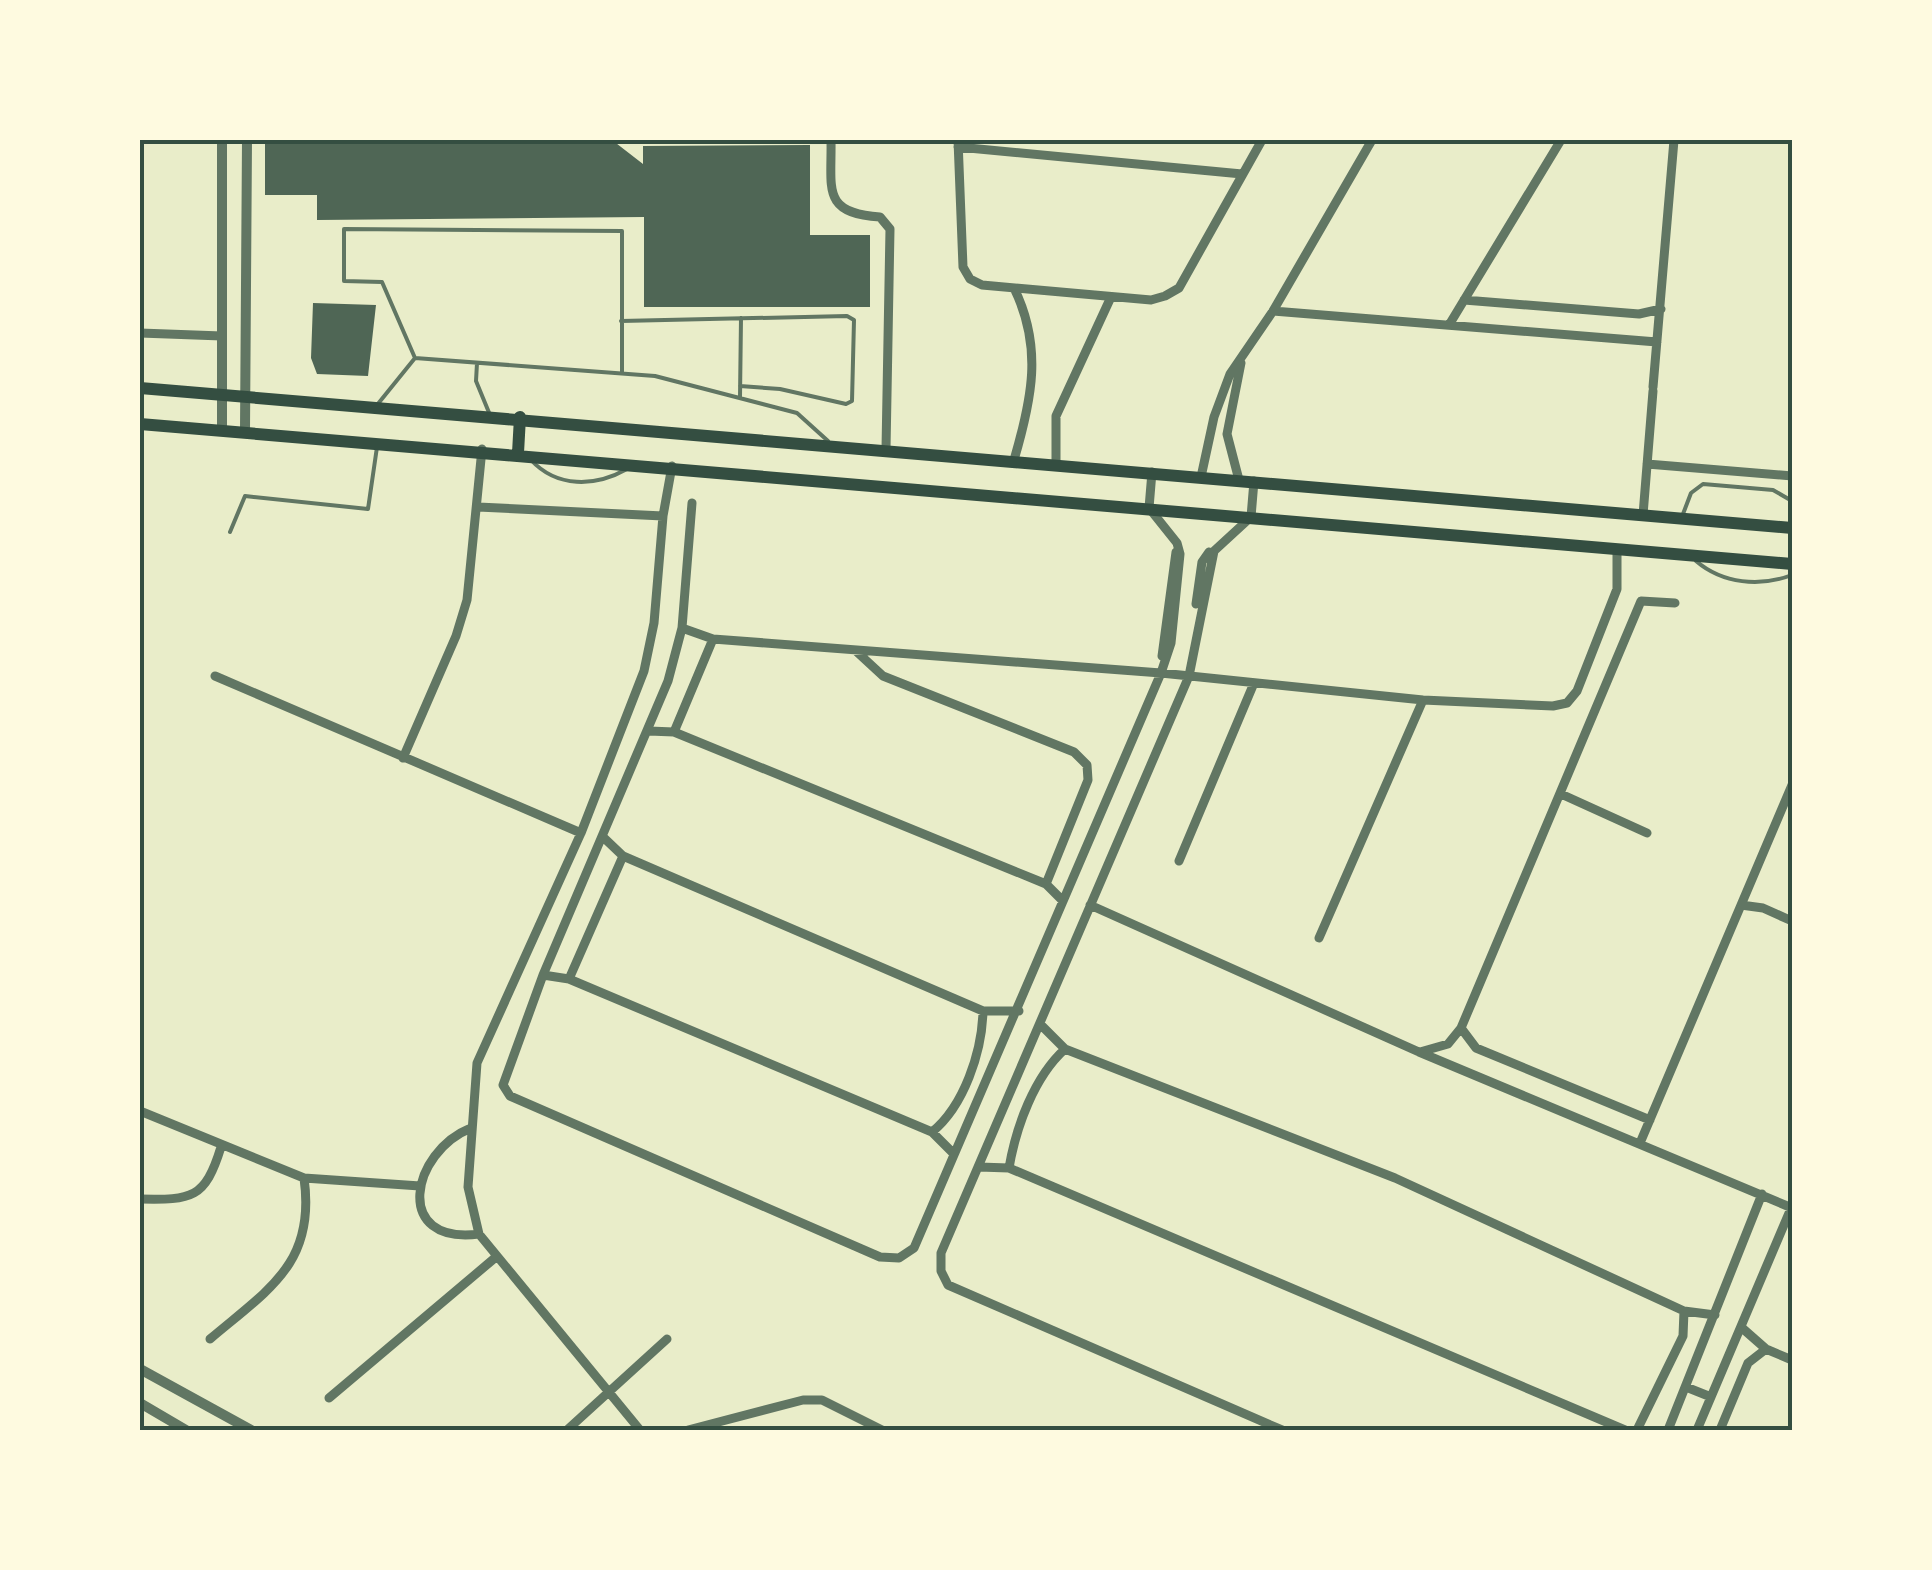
<svg xmlns="http://www.w3.org/2000/svg" width="1932" height="1570" font-family="Mulish,sans-serif">
  <rect width="100%" height="100%" fill="#e9edc9"/>
  <path fill="#4f6655" d="M265 140H612L643 164V146L810 145V235H870V307H644V217L317 220V195H265Z
    M313 303 376 305 368 376 317 374 311 358Z"/>
  <g fill="none" stroke-linecap="round" stroke-linejoin="round">
    <path stroke="#617663" stroke-width="4" d="M621 321 847 316 854 320 852 401 846 404 780 389 740 386
      M415 358 382 282 344 281V229L622 231V373
      M415 358 655 376 797 413 828 441
      M477 363 476 381 490 415
      M740 397 741 318
      M377 405 415 358
      M531 460C557 488 595 487 627 469
      M1683 514 1691 493 1703 484 1773 490 1792 501
      M230 532 245 496 368 509 377 447
      M1696 561C1723 584 1760 587 1792 575"/>
    <path stroke="#617663" stroke-width="9" d="M831 140C832 189 821 213 880 217L890 229 886 449
      M958 140 963 267 970 279 982 285 1151 300 1165 296 1179 288 1262 140
      M958 147 1242 174
      M1014 288C1043 347 1032 399 1014 460
      M1464 300 1639 314 1661 309
      M1273 311 1657 342
      M1449 325 1561 140
      M140 333 222 336
      M1653 387 1674 140
      M1056 464V416L1111 297
      M1647 464 1792 476
      M1201 477 1214 417 1230 374 1273 311 1372 140
      M1239 480 1227 434 1241 363
      M1254 481 1251 517 1214 551 1189 676 941 1253V1271L948 1285 1282 1430
      M692 503 682 628 668 681 543 975 503 1085 510 1096 880 1257 899 1258 914 1248 1161 673 1171 643 1180 554 1177 543 1149 508 1152 472
      M478 507 663 516
      M1643 515 1653 391
      M1196 604 1202 562 1209 552
      M682 628 713 639 1161 673 1423 700 1553 706 1567 703 1577 691 1617 589V549
      M857 652 883 676 1074 752 1087 765 1088 780 1046 884
      M1162 656 1176 552
      M215 676 581 833
      M649 731 674 732 1046 884 1062 900
      M674 732 713 639
      M403 758 456 636 467 600 482 449
      M1561 794 1647 833
      M602 836 623 856 983 1011H1019
      M1179 861 1254 683
      M1090 905 1419 1052 1792 1208
      M1741 905 1763 908 1792 921
      M1319 938 1423 700
      M543 975 569 979 932 1132 954 1154
      M569 979 623 856
      M1040 1024 1065 1049 1395 1178 1684 1311 1715 1315
      M1461 1028 1476 1048 1650 1120
      M1420 1052 1448 1044 1461 1028 1641 601 1675 603
      M140 1111 304 1178 420 1186
      M471 1128C411 1152 392 1245 479 1234
      M932 1132C964 1106 982 1052 983 1011
      M1640 1143 1792 785
      M979 1167 1009 1168 1625 1430
      M1009 1168C1016 1127 1034 1077 1065 1049
      M140 1199C192 1200 205 1199 221 1147
      M1741 1327 1766 1349 1792 1360
      M210 1339C269 1289 316 1263 304 1178
      M1686 1387 1711 1397
      M329 1398 496 1257
      M567 1430 667 1339
      M640 1430 479 1234 468 1187 477 1063 581 833 644 671 654 623 663 516 672 466
      M688 1430 803 1400H822L882 1430
      M1637 1430 1683 1336 1684 1311
      M1668 1430 1762 1194
      M1697 1430 1792 1206
      M1720 1430 1748 1363 1766 1349"/>
    <path stroke="#617663" stroke-width="10" d="M222 140V429
      M245 430 247 140
      M140 1369 251 1430
      M140 1403 186 1430"/>
    <path stroke="#344e41" stroke-width="12" d="M140 388 1792 528
      M140 424 1792 564
      M518 453 520 417"/>
  </g>
  <rect width="1932" height="1570" fill="none" stroke="#fefae0" stroke-width="285"/>
  <rect x="142" y="142" width="1648" height="1286" fill="none" stroke="#344e41" stroke-width="4"/>
</svg>
